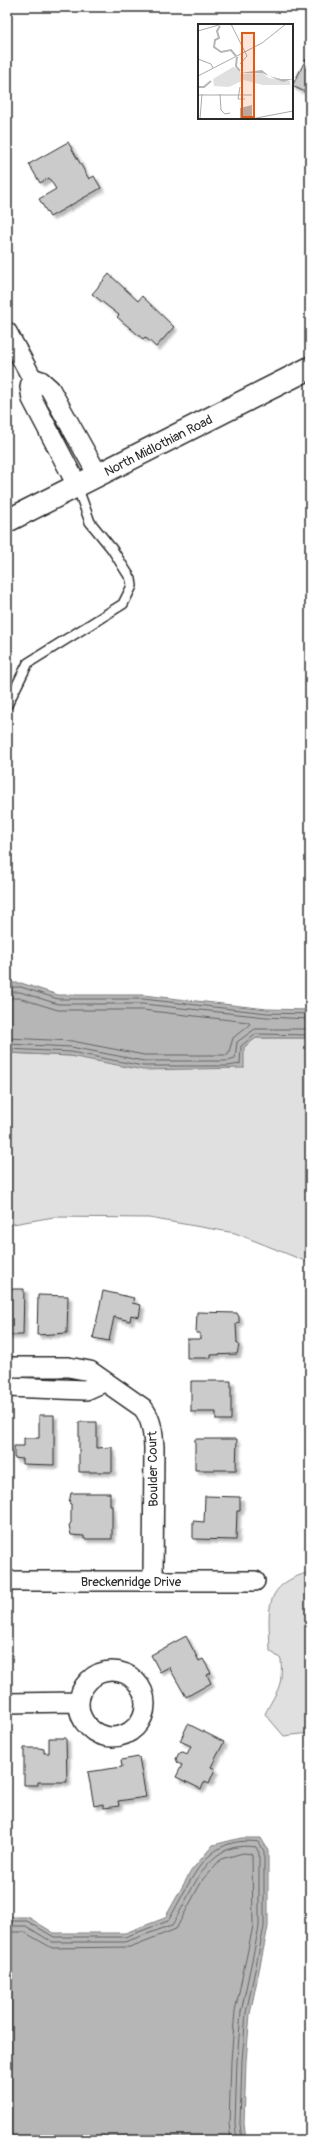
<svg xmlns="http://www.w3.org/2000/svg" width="317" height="2147" font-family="Pangolin,sans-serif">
  <defs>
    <filter id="shadow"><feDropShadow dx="3.5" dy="3.5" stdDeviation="1" flood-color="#0004"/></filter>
  </defs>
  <rect width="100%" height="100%" fill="#fff"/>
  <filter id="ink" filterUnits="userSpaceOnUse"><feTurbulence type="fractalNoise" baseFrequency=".025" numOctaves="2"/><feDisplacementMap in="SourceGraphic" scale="8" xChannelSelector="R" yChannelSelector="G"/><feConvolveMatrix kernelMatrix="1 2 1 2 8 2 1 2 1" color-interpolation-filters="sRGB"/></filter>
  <g filter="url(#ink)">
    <path fill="#e0e0e0" stroke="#868686" d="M256 1038H310V1263L235 1233 149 1218 54 1217 7 1225V1053L70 1056 244 1047Z
      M310 1572V1733L284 1736 265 1714C277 1689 283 1689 281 1659L270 1651C269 1609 262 1585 310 1572Z"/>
    <path fill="#b6b6b6" stroke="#7e7e7e" d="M7 983H21L58 995H143L267 1009 310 1010V1038H256L244 1047V1068L143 1070 70 1056 7 1053Z
      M241 1838H261L268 1850V1927L250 2014 246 2061 244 2124 246 2140H7V1917H28L54 1933H125L165 1918 191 1871 213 1845Z"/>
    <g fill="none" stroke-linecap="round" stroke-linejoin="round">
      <path stroke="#636363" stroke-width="1" d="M7 987H21L58 999H143L267 1013 310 1014
        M7 992H20L58 1004H143L266 1017 310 1019
        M7 998H19L58 1010H142L248 1022 250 1024 233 1038 228 1055H144L72 1041 7 1038
        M7 1044 71 1047 144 1061H228L235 1059 237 1042 255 1029H310
        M7 1049 71 1052 143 1066H228L240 1064 241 1046 256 1034 310 1035
        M7 1921H27L54 1937H125L168 1921C191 1884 203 1834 259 1842L264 1851V1927L246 2013 242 2061 240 2124 242 2140
        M7 1926H26L52 1942H125L172 1925C194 1892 204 1839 256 1847L259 1853V1927L241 2012 237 2061 235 2124 237 2140
        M7 1932H24L52 1948 130 1947 176 1929 203 1879 221 1859 243 1853 252 1854 253 1926 235 2011 231 2061 229 2124 231 2140"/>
    </g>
    <path fill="#cbcbcb" stroke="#2b2b2b" filter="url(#shadow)" d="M306 59 310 61V94L292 86Z
      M68 142 89 179 94 176 101 188 50 217 39 199 56 189 49 178 40 183 29 164Z
      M109 274 138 301 142 296 174 327 156 347 145 337 143 339 117 317 119 315 92 294Z
      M7 1289H24L23 1335H7Z
      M103 1291 134 1298 132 1303 141 1305 139 1317 131 1315 130 1321 114 1317 109 1341 93 1338Z
      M38 1295 68 1296 67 1333 37 1335Z
      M197 1312 237 1313 239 1317V1323L236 1324 237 1343 239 1345 237 1354 211 1355V1358H187V1339H200V1333H196Z
      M191 1381H231V1420H216V1412H191Z
      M39 1415H54V1465L22 1464V1459L14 1458V1446H24V1438H39Z
      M79 1422H97V1448L112 1447V1472H79Z
      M195 1439H237L236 1470H195Z
      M71 1493H110V1506H112V1539H84V1536L71 1535 69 1525 71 1523V1504L69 1503Z
      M205 1496 240 1497V1511H237L236 1540 193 1539V1521L204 1522Z
      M186 1636 199 1661 203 1659 211 1673 207 1675 211 1683 186 1697 169 1667 160 1672 151 1655Z
      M188 1724 224 1742 211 1767 215 1769 209 1783 205 1781 201 1789 176 1777 182 1765 178 1763 176 1759 179 1753 183 1752 187 1754 191 1746 180 1741Z
      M49 1738H66L67 1782H38V1785H24V1748H39L44 1749V1753H49Z
      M139 1757 146 1797 118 1801 119 1806 104 1808 103 1804 94 1806 88 1772 122 1767 121 1760Z"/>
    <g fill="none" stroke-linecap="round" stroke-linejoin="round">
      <defs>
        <path id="service" d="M7 705 28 663 123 604 132 586 131 579 112 549 90 522 77 486"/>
        <path id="minor" d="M7 332 32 378 41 381 50 389 98 475
          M32 378 30 387 32 399 77 485
          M7 1367H68L90 1371 143 1408C152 1420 153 1433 154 1447L153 1580
          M7 1387 86 1390 104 1382
          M7 1581H255
          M79 1704a33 33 0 1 1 66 0a33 33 0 1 1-66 0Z
          M7 1703 79 1702"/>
        <path id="secondary" d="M7 521 310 368"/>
      </defs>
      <use href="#service" stroke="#2b2b2b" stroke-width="12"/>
      <use href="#minor" stroke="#2b2b2b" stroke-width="22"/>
      <use href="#secondary" stroke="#2b2b2b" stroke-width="25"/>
      <use href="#service" stroke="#fff" stroke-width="9"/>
      <use href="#minor" stroke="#fff" stroke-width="19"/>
      <use href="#secondary" stroke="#fff" stroke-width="22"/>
    </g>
  </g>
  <g text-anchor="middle" stroke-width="3.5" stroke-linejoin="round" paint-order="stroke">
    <g font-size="13" fill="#2b2b2b" stroke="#fff">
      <text transform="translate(158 445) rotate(-27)" y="5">North Midlothian Road</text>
      <text transform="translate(152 1469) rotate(-91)" y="5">Boulder Court</text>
      <text x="131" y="1586">Breckenridge Drive</text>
    </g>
  </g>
  <g transform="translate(198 24)">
    <rect width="95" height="95" fill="#fff"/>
    <path d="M35 43 41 45 43 50 64 49 71 54 92 57V61H65L46 56 31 63 16 62 15 55Z" fill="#e0e0e0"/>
    <path d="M64 46 71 52 83 55H95L85 58 64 49H42ZM54 81V93L42 95V84Z" fill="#b6b6b6"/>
    <path fill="none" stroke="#b6b6b6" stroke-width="2" d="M22 2 19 7 21 14 17 16 16 23 23 28 33 26 38 32M39 33 38 42 42 47M0 63H6L13 57"/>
    <path fill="none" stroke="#aaa" stroke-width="1" d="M33 0 49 32 42 40M0 7 24 0M0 35 13 40 15 44M0 52 64 19 88 0M42 63 40 75H47M22 70 23 86 27 90 32 89M0 71H54M2 95 4 70M53 95 95 87"/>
    <path fill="#e8590c" fill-opacity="0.15" stroke="#e8590c" stroke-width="2" d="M44 9H56V93H44Z"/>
    <rect width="95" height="95" fill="none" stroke="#2b2b2b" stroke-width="2"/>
  </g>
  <rect width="317" height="2147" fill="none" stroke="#fff" stroke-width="24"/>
  <rect x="12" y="12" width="293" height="2123" fill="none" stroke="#2b2b2b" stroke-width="1.5" filter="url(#ink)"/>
</svg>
